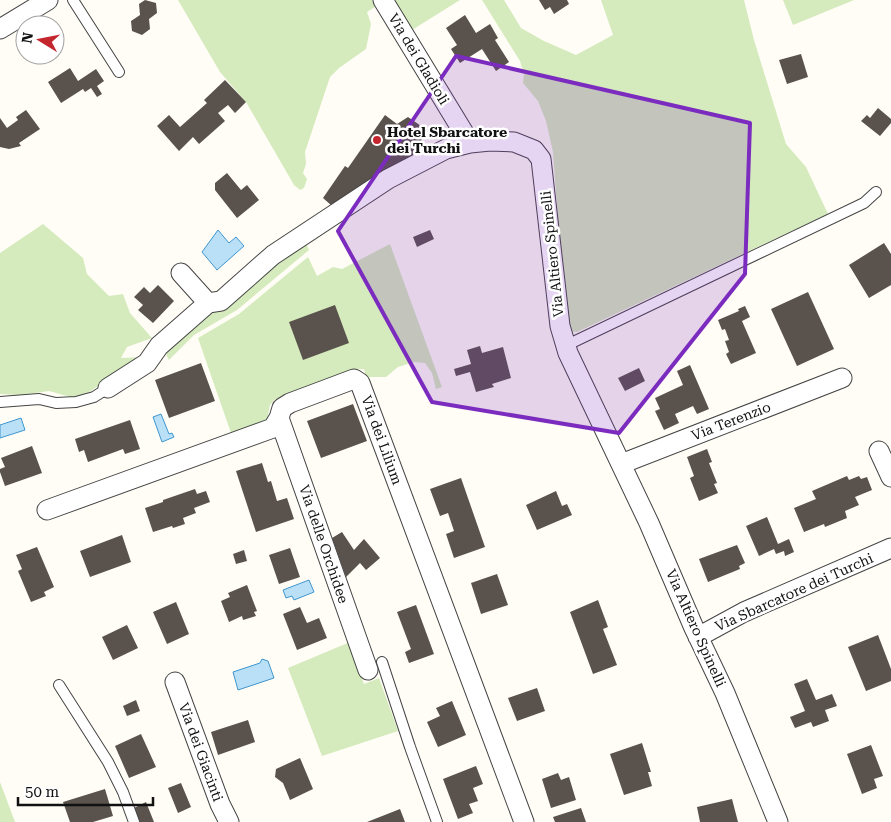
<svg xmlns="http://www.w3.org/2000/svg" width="891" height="822" font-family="'Roboto Serif',serif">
  <rect width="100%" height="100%" fill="#fffdf5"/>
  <path fill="#d5ebbd" d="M178 0H374L378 5 367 12 371 24 366 49 339 68 330 77 305 152 306 164 303 173 307 179 304 188 300 190 294 185 246 102 220 72Z
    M392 0H460L412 30Z
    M482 0H504L521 28 544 41 576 55 613 35 601 0H744L754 40 786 144 806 167 828 214 577 332 566 331 553 152 546 121 538 101 523 83 524 74 520 61Z
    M783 0H854L793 25Z
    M43 224 83 258 87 274 109 296 123 294 130 313 152 338 127 347 121 358 142 357 89 392 74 398 49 391 20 395 0 394V253Z
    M306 243 309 250 237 310 194 335 169 360 164 350 207 312 242 291 296 248Z
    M390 244 442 387 436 389 432 373 425 363 414 362 398 367 386 377H366L364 369H356L274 400 270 405 267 420 231 433 198 338 239 314 308 257 317 276 333 267 342 269Z
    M350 642 364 684 379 678 398 731 322 756 288 668Z
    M0 782 15 822H0Z"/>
  <path fill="#b9e0f7" stroke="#3f96cf" d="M218 230 229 243 236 237 244 246 217 270 202 252Z
    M161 414 169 434 172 433 174 437 162 442 153 417Z
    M21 418 25 430 0 438V425Z
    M309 580 314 592 294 600 292 596 286 598 283 590Z
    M262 659 268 661 274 678 238 690 233 672 260 663Z"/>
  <path fill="#5a524d" d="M145 0 156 3 157 13 149 19 150 29 142 35 132 31 131 21 140 15 139 4Z
    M539 0H567L569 4 554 14 550 7 545 10Z
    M465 15 476 33 490 24 498 38 495 40 509 62 496 71 482 49 460 63 451 49 457 45 446 28Z
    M801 54 808 77 787 84 779 60Z
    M70 68 78 81 96 69 104 81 97 86 102 94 97 97 91 88 85 92 83 89 61 103 48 82Z
    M225 80 246 102 235 113 228 105 218 113 225 121 199 144 193 137 179 151 157 126 169 115 180 127 207 103 204 100Z
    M878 108 891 119V123L880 136 861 121 867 115 870 118Z
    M26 110 40 129 19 143 21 146 9 149 0 147V118L7 128 18 120 16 117Z
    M385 115 397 124 408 117 424 128 419 153 332 206 323 198 345 166 348 168Z
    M227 173 241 190 247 185 259 200 237 218 215 190V183Z
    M430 230 434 239 417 247 413 237Z
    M884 243 891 254V285L869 298 849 265Z
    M158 285 174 301 153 323 138 310 143 305 134 297 144 287 150 293Z
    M808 292 834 349 797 366 771 309Z
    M335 305 349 343 303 360 289 322Z
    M745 306 750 317 742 321 756 353 731 364 726 354 729 352 725 341 729 340 725 329 722 330 718 320 739 311 738 309Z
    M480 346 482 353 503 347 511 378 492 384 494 387 476 392 470 372 456 376 454 369 471 364 467 350Z
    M201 363 215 401 169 418 155 380Z
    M690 365 709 409 697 414 693 406 675 414 679 423 664 430 655 411 660 409 655 398 683 385 677 371Z
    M639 368 645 381 625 391 618 378Z
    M353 404 367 441 321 458 307 421Z
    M130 420 140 449 125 454 123 449 88 462 84 450 79 452 75 439Z
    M32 446 42 473 5 486 0 472V469L5 467 1 458Z
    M707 449 712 462 709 463 717 483 714 484 718 493 699 501 690 478 694 476 687 457Z
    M262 463 268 482 271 481 277 501 287 498 294 519 256 532 236 471Z
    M847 476 849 480 859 476 861 479 867 477 872 490 855 497 859 505 845 511 847 518 825 527 824 524 804 532 794 508 816 499 812 491Z
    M461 478 485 547 454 558 446 534 454 531 448 513 440 516 430 489Z
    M195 489 197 494 206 491 210 502 194 508 196 513 183 518 185 524 173 528 172 526 153 532 145 508 163 502V500Z
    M556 491 562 506 567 504 572 515 537 530 526 505Z
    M767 517 778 544 789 539 794 552 785 556 784 551 776 554 774 549 759 556 746 526Z
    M342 532 354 550 364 539 380 558 366 570 360 563 346 577 332 538Z
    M122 535 131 562 90 577 80 551Z
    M737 545 745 563 739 566 740 569 708 582 699 559Z
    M37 547 54 587 44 592 46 596 31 602 18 571 22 569 16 555Z
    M290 548 300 577 279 584 269 555Z
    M244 550 247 561 236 564 233 554Z
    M497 574 508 605 481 614 471 583Z
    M247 585 257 611 254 612 256 616 243 620 242 616 229 622 221 601 230 597 228 593Z
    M598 600 608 627 603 629 617 665 593 674 570 612Z
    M176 602 189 634 167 644 153 612Z
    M416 605 434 654 409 663 405 652 411 649 397 612Z
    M300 607 307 623 319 618 327 638 297 650 283 614Z
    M127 625 138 648 113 660 102 637Z
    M878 635 891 669V681L866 691 848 647Z
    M807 679 816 700 832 694 837 706 825 710 829 721 813 727 811 722 795 728 790 717 805 711 794 684Z
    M537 688 545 711 517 721 508 698Z
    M136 700 140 711 127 716 123 706Z
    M452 701 466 735 438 747 427 722 440 716 436 708Z
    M248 720 255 742 218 755 211 732Z
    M141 734 156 767 129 778 115 746Z
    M642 743 651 772H648L652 786 624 795 610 754Z
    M871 745 883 776 874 779 877 788 862 794 847 754Z
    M300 758 313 789 290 800 283 783 275 777 276 769Z
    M476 766 483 784 473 788 478 801 469 804 473 813 458 819 443 779Z
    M558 773 561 780 569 777 576 800 551 808 542 779Z
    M181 783 191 807 178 813 168 788Z
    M105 789 113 816 93 822H70L63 802Z
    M732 799 738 822H700L697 807Z
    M146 802 154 822H140L134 808Z
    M581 808 586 822H555L553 817Z
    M400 809 405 822H367Z"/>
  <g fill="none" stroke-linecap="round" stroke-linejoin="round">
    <defs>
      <path id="lane" d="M73 0 119 72
        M565 346 864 203 876 192
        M0 402 39 399 56 403 76 402 94 397 108 388
        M382 662 410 747 437 822
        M59 685 108 762 123 792 134 822"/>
      <path id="street" d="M383 0 470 143
        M0 29 48 0
        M181 273 208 303
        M108 388 147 363 159 346 208 303 221 301 273 255 388 179 446 149 470 143 490 141 514 142 534 150 541 159 560 326 568 353 649 523 694 628 725 693 778 822
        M279 418 368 670
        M879 451 891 477
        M621 464 842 378
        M47 510 273 428 279 418 282 408 290 403 354 379 360 383 524 822
        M698 637 744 612 891 548
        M175 682 220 804 229 822"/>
    </defs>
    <use href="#lane" stroke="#444" stroke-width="12"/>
    <use href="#street" stroke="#444" stroke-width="21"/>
    <use href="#lane" stroke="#fff" stroke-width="10"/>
    <use href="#street" stroke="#fff" stroke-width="19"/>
  </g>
  <path fill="#7b2cbf" fill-opacity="0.2" stroke="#7b2cbf" stroke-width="4" stroke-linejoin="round" d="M456 56 750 123 745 274 619 433 432 402 338 231Z"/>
  <circle fill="#c4262e" stroke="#fff" stroke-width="2" cx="377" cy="140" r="5"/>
  <g text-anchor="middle" stroke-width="5" stroke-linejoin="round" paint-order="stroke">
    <g font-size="14" fill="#111" stroke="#fff">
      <text transform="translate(419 59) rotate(59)" y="5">Via dei Gladioli</text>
      <text transform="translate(552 254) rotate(-96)" y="5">Via Altiero Spinelli</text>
      <text transform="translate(731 421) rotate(-21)" y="5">Via Terenzio</text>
      <text transform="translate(382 440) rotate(70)" y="5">Via dei Lilium</text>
      <text transform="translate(324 544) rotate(71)" y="5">Via delle Orchidee</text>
      <text transform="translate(794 592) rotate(-24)" y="5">Via Sbarcatore dei Turchi</text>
      <text transform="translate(696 628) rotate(66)" y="5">Via Altiero Spinelli</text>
      <text transform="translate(201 752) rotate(70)" y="5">Via dei Giacinti</text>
    </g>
    <g font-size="14" font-weight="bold" fill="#111" stroke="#fff" text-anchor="start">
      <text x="387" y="137">Hotel Sbarcatore<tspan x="387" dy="16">dei Turchi</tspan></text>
    </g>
  </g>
  <g transform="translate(40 40) rotate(280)"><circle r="24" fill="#ffffff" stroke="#a0a0a0"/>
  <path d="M0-4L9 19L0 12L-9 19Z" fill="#c4262e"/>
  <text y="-8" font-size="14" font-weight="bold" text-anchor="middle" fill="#111111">N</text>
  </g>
  <path d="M18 797v8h135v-8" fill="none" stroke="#111111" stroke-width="2.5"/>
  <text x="25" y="797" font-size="15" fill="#111111" stroke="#ffffff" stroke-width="4" paint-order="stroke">50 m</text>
</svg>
